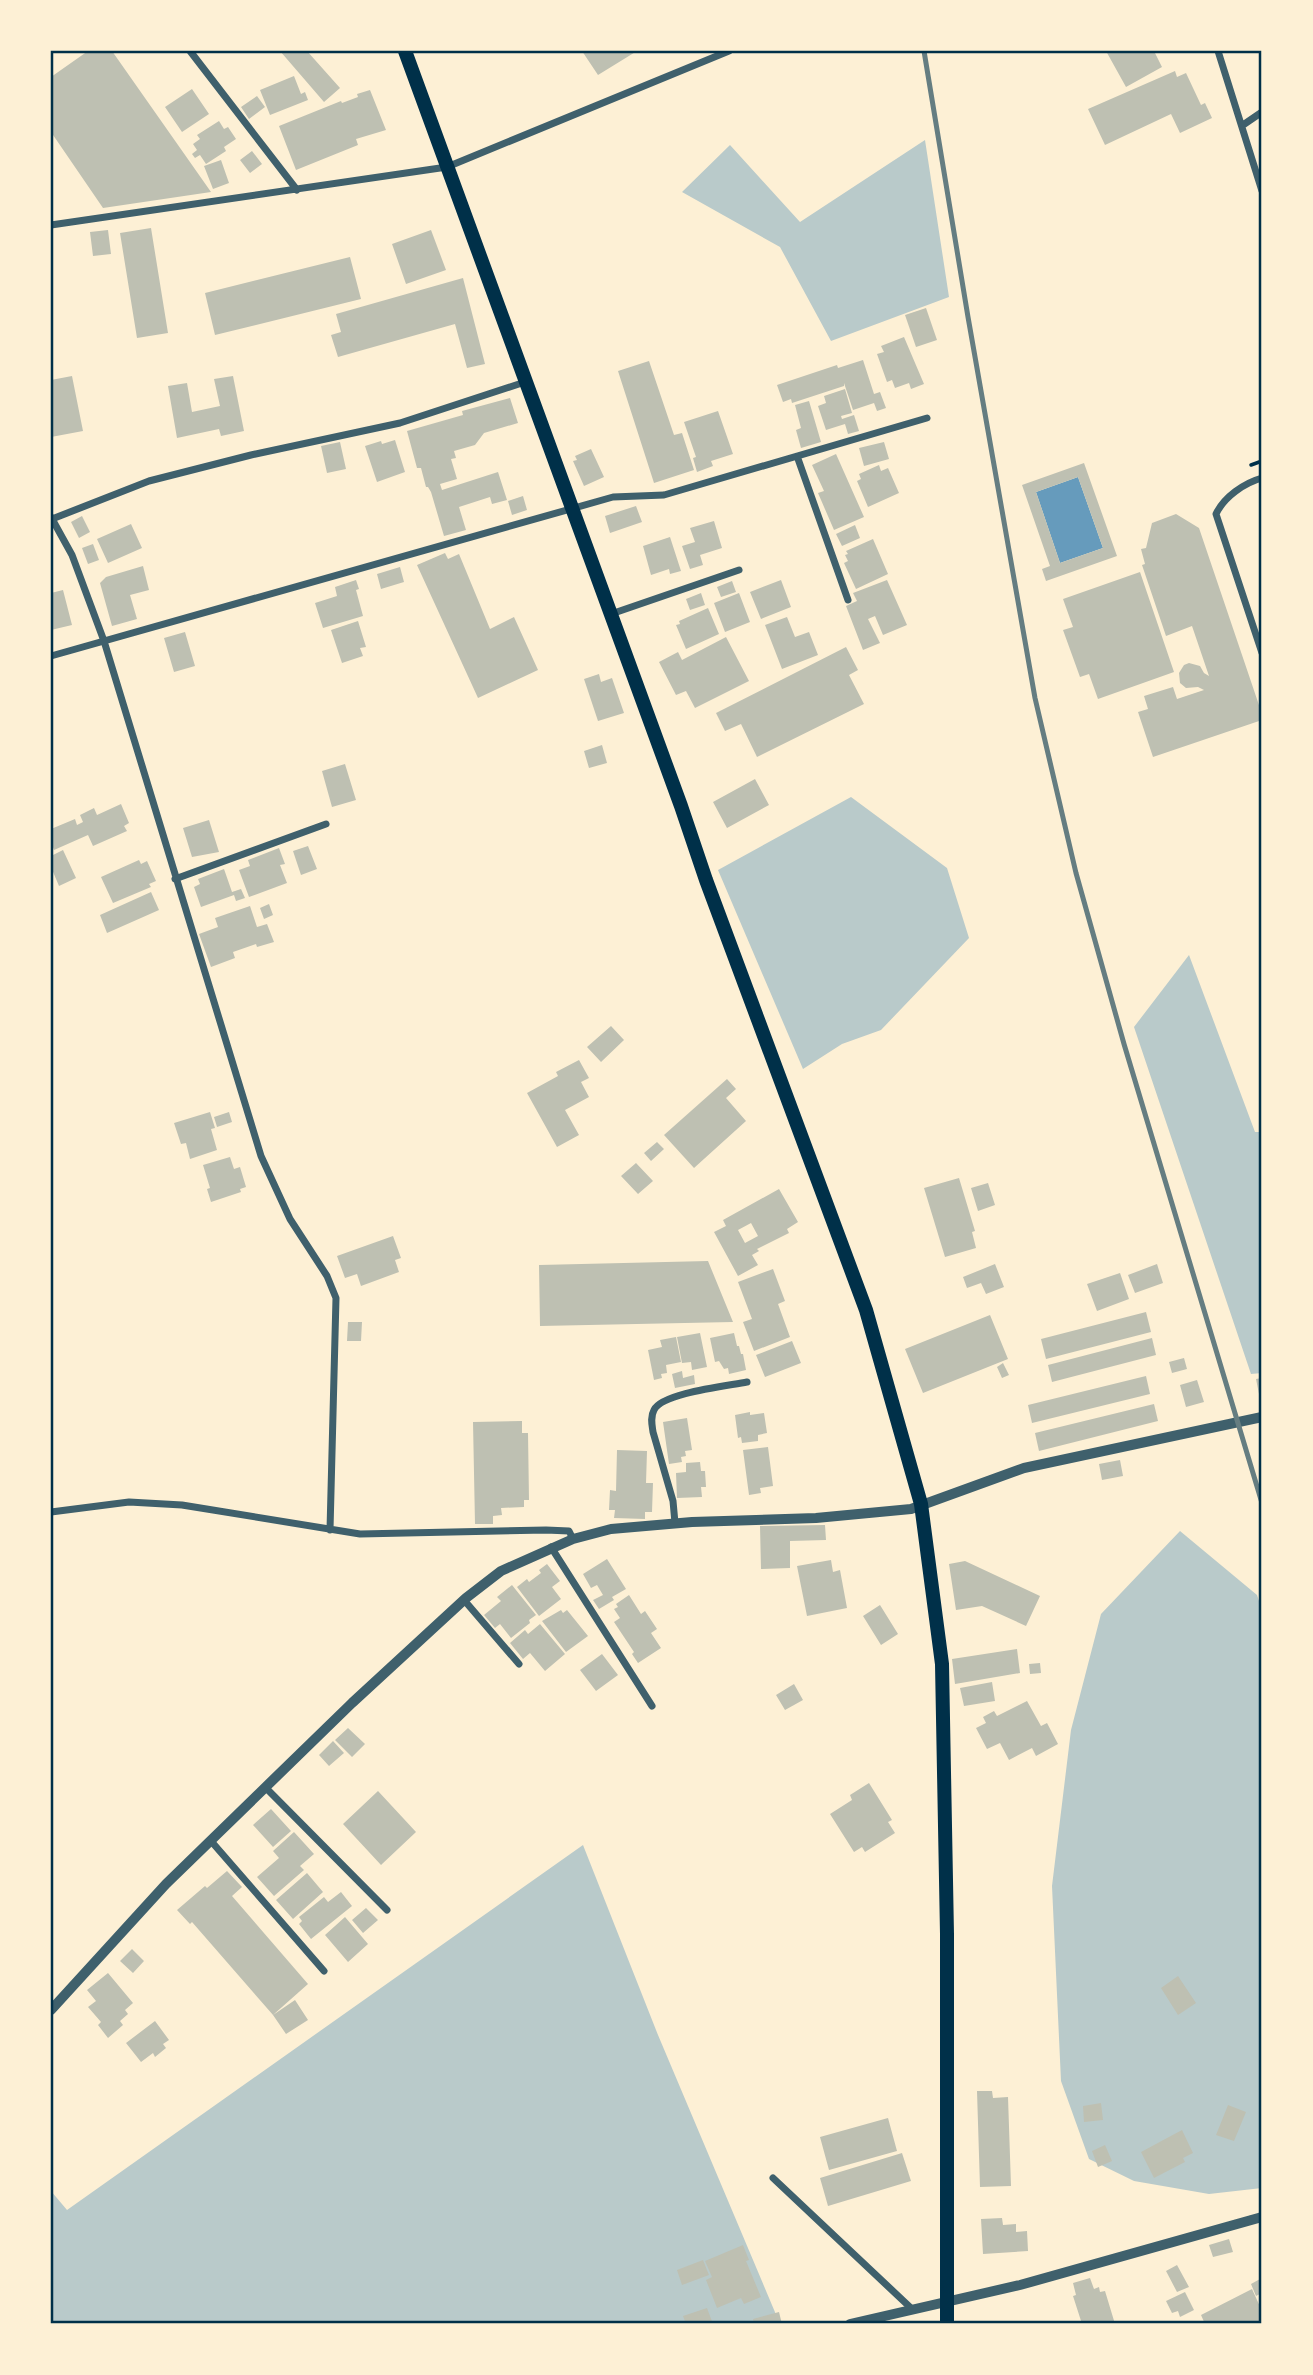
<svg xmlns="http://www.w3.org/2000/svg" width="1313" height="2375" font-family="'Sofia Sans Condensed',sans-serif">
  <rect width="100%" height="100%" fill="#fdf0d5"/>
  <path fill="#b9caca" d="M925 140 949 297 831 341 780 247 682 192 730 145 800 222Z
    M851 797 947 868 969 938 881 1030 842 1044 803 1069 718 870Z
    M1189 955 1255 1132H1262V1373L1251 1374 1134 1027Z
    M1180 1531 1257 1595 1262 1610V2188L1209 2194 1134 2181 1089 2159 1061 2081 1052 1886 1071 1730 1101 1614Z
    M583 1845 658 2035 780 2324H51V2191L67 2210Z"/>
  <path fill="#669bbc" d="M1078 477 1103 548 1060 563 1036 492Z"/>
  <path fill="#bec0b2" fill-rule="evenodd" d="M88 51H112L211 192 103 208 51 132V77Z
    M280 51H307L340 88 324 102Z
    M582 51H637L598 75Z
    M1106 51H1159L1155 53 1162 67 1126 87Z
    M1175 71 1177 77 1186 73 1201 105 1205 103 1212 118 1180 133 1171 114 1105 145 1088 109Z
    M294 76 301 94 305 92 308 100 270 115 260 90Z
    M192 89 209 114 182 132 165 107Z
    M370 90 386 130 356 139 358 145 296 170 279 126 341 101 342 103 358 97 357 94Z
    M257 96 265 107 249 119 241 107Z
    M219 121 224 129 228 127 236 139 224 147 226 151 206 164 200 155 195 158 192 154 197 150 193 144 200 139 197 135Z
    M252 151 262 164 250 173 240 160Z
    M221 160 229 183 213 189 204 166Z
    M151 228 168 333 137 338 120 233Z
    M108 230 111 254 93 256 90 232Z
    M431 230 446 270 406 284 392 244Z
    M350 257 361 299 215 335 205 293Z
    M463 278 485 364 467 368 455 324 338 357 331 335 341 332 336 314Z
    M926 308 937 340 916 347 905 315Z
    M904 337 924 384 911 389 909 383 895 388 892 380 887 382 877 354 884 352 881 346Z
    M863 360 874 394 880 392 886 408 877 411 874 403 853 410 844 383V386L792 403 791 399 783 402 777 385 837 365 838 368Z
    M649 361 674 435 682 433 694 470 654 483 618 371Z
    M72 376 83 431 51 437V380Z
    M233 376 244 431 221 436 219 429 177 438 168 386 187 383 192 412 220 406 214 379Z
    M845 389 852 413 841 416 842 419 854 415 859 431 848 434 845 424 826 430 818 406 826 403 824 396Z
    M510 398 518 423 484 433 475 445 454 451 456 458 451 459 457 479 440 484 442 490 498 472 507 500 492 504 490 497 459 507 466 530 444 536 431 492 428 487H426L421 468H417L407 431 463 415 462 411Z
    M809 401 821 442 801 448 796 430 801 428 795 405Z
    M718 411 733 454 711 461 713 466 697 472 693 458 696 457 684 422Z
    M395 440 405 472 377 482 365 446 381 441 382 444Z
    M340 442 346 469 327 473 321 446Z
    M884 442 889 459 864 466 859 448Z
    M591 449 604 477 584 486 573 461 577 460 575 456Z
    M836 454 864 517 834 530 818 493 824 491 812 465Z
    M1084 463 1117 556 1046 581 1042 569 1050 566 1022 485ZM1078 477 1103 548 1060 563 1036 492Z
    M879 465 881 471 888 468 899 493 868 507 857 481 861 479 859 474Z
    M523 496 527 510 512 515 508 501Z
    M636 506 642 522 610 533 605 516Z
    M1176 514 1199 528 1262 714V720L1153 757 1138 712 1148 709 1144 696 1173 687 1177 699 1204 690 1198 687 1186 688 1180 683 1179 673 1184 665 1189 663 1200 666 1204 673 1209 676 1192 626 1166 636 1142 565 1145 564 1141 549 1146 548 1152 523Z
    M82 516 90 532 79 538 71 522Z
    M714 521 722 548 700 555 703 565 690 569 682 546 695 542 690 528Z
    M131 524 142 548 108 563 97 539Z
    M855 525 860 538 842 546 836 534Z
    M670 537 681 571 670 574 669 569 651 575 643 546Z
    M873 539 888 574 856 589 844 563 848 561 845 555 848 554 846 551Z
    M93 544 99 560 88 564 82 548Z
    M445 553 448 559 459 554 490 629 514 617 538 670 478 698 417 565Z
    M143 566 149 590 130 595 137 619 112 626 100 583 106 577Z
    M400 567 404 582 381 589 377 574Z
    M1140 572 1174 672 1098 699 1089 674 1080 677 1063 630 1073 627 1063 599Z
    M356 580 359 589 356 590 363 616 323 628 315 603 337 596 335 587Z
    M781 580 791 607 761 619 750 592Z
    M887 580 907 625 883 635 875 616 868 619 880 643 863 650 846 606 857 601 853 593Z
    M732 581 736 592 721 597 717 587Z
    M63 590 72 625 51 630V593Z
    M701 593 705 605 690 610 686 599Z
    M739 593 750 622 725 632 714 603Z
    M708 608 719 634 686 649 676 625 680 624 679 621Z
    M787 617 795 637 809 632 818 655 782 669 765 625Z
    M358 621 366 647 360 648 363 656 342 663 331 630Z
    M185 632 195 666 174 672 164 638Z
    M726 637 749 681 695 708 686 691 676 695 659 662 678 652 682 660Z
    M846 647 858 670 849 675 864 704 757 757 741 724 725 731 716 713Z
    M599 674 601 682 612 678 624 713 598 721 584 679Z
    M602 745 607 763 589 768 584 751Z
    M345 764 356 800 332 807 322 771Z
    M755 779 769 805 727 828 713 802Z
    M121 804 129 823 124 826 127 831 93 846 88 835 54 850 51 842V829L75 819 77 825 83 822 80 815 94 808 97 815Z
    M209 820 219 852 192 857 183 828Z
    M308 846 317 869 301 875 293 851Z
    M279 848 285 864 280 865 287 883 249 897 239 870 250 866 248 860Z
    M63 850 76 878 59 886 51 867V856Z
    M139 860 141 864 147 861 156 881 149 884 151 887 113 903 101 877Z
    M224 869 232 892 241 889 245 898 236 901 234 895 201 907 194 887 200 884 198 879Z
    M151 892 159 910 107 933 100 915Z
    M269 904 273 915 264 919 260 908Z
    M250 906 257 927 267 924 274 942 257 947 256 944 233 952 235 958 211 967 199 934 218 927 215 918Z
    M611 1026 624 1040 601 1062 587 1047Z
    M579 1060 589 1078 581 1082 589 1097 565 1110 579 1135 557 1147 527 1093 558 1076 556 1072Z
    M727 1079 736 1089 726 1098 746 1121 694 1168 664 1135Z
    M210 1112 215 1128 211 1129 217 1150 190 1159 186 1143 181 1144 174 1123Z
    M229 1112 232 1122 217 1127 214 1117Z
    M657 1142 664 1149 651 1161 644 1153Z
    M230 1157 234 1169 240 1167 246 1187 240 1189 241 1192 211 1202 207 1189 210 1188 203 1165Z
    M636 1163 653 1181 638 1194 621 1176Z
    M959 1178 975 1231 972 1232 976 1248 945 1257 924 1188Z
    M988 1183 995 1205 978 1211 971 1188Z
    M779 1189 798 1222 787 1229 789 1233 757 1249 759 1251 752 1255 758 1265 738 1276 714 1232 726 1226 723 1220ZM751 1223 758 1236 745 1243 738 1230Z
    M393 1236 401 1258 395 1260 399 1272 361 1286 357 1274 345 1278 337 1256Z
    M708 1261 733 1322 540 1326 539 1265Z
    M995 1264 1004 1287 986 1294 981 1283 967 1288 963 1277Z
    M1157 1264 1163 1283 1135 1293 1128 1275Z
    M773 1269 785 1301 778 1304 790 1337 754 1351 743 1322 752 1319 738 1282Z
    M1120 1273 1129 1299 1097 1311 1087 1284Z
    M1146 1312 1151 1332 1046 1359 1041 1339Z
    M990 1315 1008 1359 923 1393 905 1349Z
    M348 1322H362L361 1341H347Z
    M700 1333 707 1367 692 1370 691 1362 682 1363 677 1337Z
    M734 1333 737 1346H739L741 1354H743L746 1370 729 1374 728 1368 724 1369 719 1361 715 1362 710 1338Z
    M676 1337 681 1362 666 1365 667 1373 661 1374 662 1378 654 1380 648 1350 662 1347 660 1340Z
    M1152 1338 1156 1355 1052 1382 1048 1365Z
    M792 1341 801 1363 765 1377 756 1355Z
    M1184 1358 1187 1369 1172 1373 1169 1362Z
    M1003 1363 1009 1375 1002 1378 997 1367Z
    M682 1371 683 1378 694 1375 695 1384 675 1388 672 1374Z
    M1146 1376 1150 1394 1032 1423 1028 1405Z
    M1262 1378V1398L1260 1399 1256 1379Z
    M1197 1380 1204 1402 1186 1407 1180 1385Z
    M1154 1404 1158 1421 1039 1451 1035 1433Z
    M750 1412V1415L764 1413 767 1433 758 1435V1441L742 1443 741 1437 738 1438 735 1415Z
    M687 1418 692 1450 685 1451 686 1456 681 1457 682 1462 669 1464 663 1422Z
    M522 1421V1433H528L529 1500H524V1507L501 1508 502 1515 493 1516V1524H475L473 1422Z
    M768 1447 773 1486 760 1488 761 1493 749 1495 743 1450Z
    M617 1450 647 1451 646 1483H653L652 1512H645V1519L614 1518 615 1510H609L610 1490 616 1491Z
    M1120 1460 1123 1476 1102 1480 1099 1464Z
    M700 1462 701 1471H705L706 1487H701L702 1497 677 1498 676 1473 686 1472V1463Z
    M825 1525 826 1540 790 1541V1568L761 1569 760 1526Z
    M607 1559 626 1589 612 1597 614 1600 599 1609 593 1600 603 1595 597 1585 591 1588 583 1574Z
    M831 1560 833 1572 840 1570 847 1608 807 1616 797 1566Z
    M965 1561 1040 1596 1026 1626 982 1606 956 1610 949 1564Z
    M547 1564 560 1581 552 1587 561 1599 539 1616 517 1587 527 1579 529 1582 541 1573 539 1570Z
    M512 1585 536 1615 529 1620 530 1623 511 1638 500 1624 495 1628 484 1615 501 1601 497 1597Z
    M629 1595 641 1614 645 1611 657 1629 651 1633 661 1648 638 1663 632 1654 634 1652 614 1622 620 1618 614 1609 618 1607 616 1604Z
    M880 1605 898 1634 881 1645 863 1616Z
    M561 1610 563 1613 567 1610 588 1636 566 1652 542 1621Z
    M540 1624 565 1654 545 1671 530 1653 523 1659 510 1643 525 1630 528 1634Z
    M1017 1649 1020 1673 955 1684 952 1659Z
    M602 1654 618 1675 596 1691 580 1670Z
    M1040 1663 1041 1673 1030 1674 1029 1664Z
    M992 1682 995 1701 964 1706 960 1688Z
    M794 1684 803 1700 785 1710 776 1695Z
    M1027 1701 1041 1726 1047 1723 1058 1744 1036 1756 1032 1748 1009 1760 1000 1743 987 1749 976 1728 986 1723 983 1717 994 1711 997 1716Z
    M348 1728 365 1744 352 1757 335 1740Z
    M333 1741 344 1753 329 1766 319 1755Z
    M869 1783 892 1820 888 1822 895 1833 865 1852 862 1847 854 1852 830 1814 852 1800 850 1795Z
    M378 1791 416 1832 381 1865 343 1824Z
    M271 1809 291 1831 273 1847 253 1825Z
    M294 1832 314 1854 300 1866 304 1870 274 1896 257 1877 279 1858 273 1851Z
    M227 1871 242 1887 232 1896 308 1984 273 2015 192 1922 190 1924 177 1910 205 1886 207 1888Z
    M307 1873 323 1892 293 1919 276 1900Z
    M341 1892 352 1906 311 1939 299 1924 302 1921 299 1917 324 1897 328 1902Z
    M366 1908 378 1920 363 1933 352 1920Z
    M345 1917 368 1944 348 1962 325 1935Z
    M132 1949 144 1961 133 1973 120 1961Z
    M108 1973 133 2003 125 2010 128 2014 120 2021 123 2025 108 2038 98 2025 101 2022 88 2007 96 2001 87 1990Z
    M1178 1976 1196 2003 1178 2015 1161 1988Z
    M295 2000 308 2020 286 2034 273 2015Z
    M155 2021 169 2040 163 2044 166 2048 155 2057 153 2053 141 2062 126 2043Z
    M977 2091H992L993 2098 1008 2097 1011 2186 980 2187Z
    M1101 2103 1103 2120 1084 2122 1083 2106Z
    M1228 2105 1246 2112 1234 2141 1216 2135Z
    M888 2118 897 2151 829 2170 820 2137Z
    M1182 2130 1193 2153 1183 2158 1185 2162 1154 2178 1141 2152Z
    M1105 2145 1112 2161 1098 2167 1092 2151Z
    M902 2153 911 2181 828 2206 820 2178Z
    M1002 2218 1003 2225 1016 2224V2232L1027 2231 1028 2251 983 2254 981 2219Z
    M1229 2239 1233 2252 1213 2257 1209 2245Z
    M743 2245 749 2260 746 2261 761 2297 744 2304 741 2298 717 2308 706 2280 712 2277 705 2261Z
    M703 2260 709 2275 682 2285 677 2270Z
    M1177 2265 1189 2287 1177 2292 1166 2271Z
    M1090 2278 1094 2289 1099 2287 1100 2292 1105 2291 1115 2324H1082L1073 2296 1076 2295 1073 2283Z
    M1260 2279 1262 2293 1256 2296 1251 2284Z
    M1252 2289 1262 2311V2324H1205L1201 2315Z
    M1185 2292 1194 2310 1180 2317 1178 2311 1172 2313 1166 2301Z
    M707 2308 713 2324H686L683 2316Z
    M779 2312 782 2324H754L753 2319Z"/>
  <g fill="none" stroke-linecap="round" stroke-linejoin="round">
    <path stroke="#003049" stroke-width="3.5" d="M1251 465 1262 461"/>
    <path stroke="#3f606c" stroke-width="7" d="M190 51 297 190
      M1218 51 1262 191
      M1243 125 1262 112
      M51 225 447 167 729 51
      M797 456 848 600
      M1262 478C1244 483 1224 497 1216 514L1262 653
      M51 517 72 555 104 641 261 1156 290 1219 327 1276 336 1298 330 1530
      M52 519 149 481 251 455 400 423 525 382
      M611 614 739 570
      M51 656 613 497 664 495 927 418
      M175 879 326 824
      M51 1512 129 1502 182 1505 360 1534 546 1530 569 1531 573 1539
      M675 1523 673 1501 653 1432C652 1425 650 1417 654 1410 662 1393 727 1386 747 1382
      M551 1547 652 1706
      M464 1600 519 1664
      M266 1788 387 1910
      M211 1841 324 1971
      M773 2178 912 2309"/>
    <path stroke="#3f606c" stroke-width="10" d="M51 2010 166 1884 352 1703 466 1598 501 1571 573 1539 611 1529 692 1522 816 1518 911 1509 1024 1468 1262 1417
      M850 2324 1020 2285 1262 2217"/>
    <path stroke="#003049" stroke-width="14" d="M405 51 681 806 706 880 866 1310 921 1504 942 1664 947 1934V2324"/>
    <path stroke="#657d81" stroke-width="5" d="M924 51 968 317 1035 698 1076 873 1124 1044 1262 1503"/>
  </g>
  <rect width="1313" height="2375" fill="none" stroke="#fdf0d5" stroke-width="105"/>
  <rect x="52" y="52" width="1208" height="2270" fill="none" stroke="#003049" stroke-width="2.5"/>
</svg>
